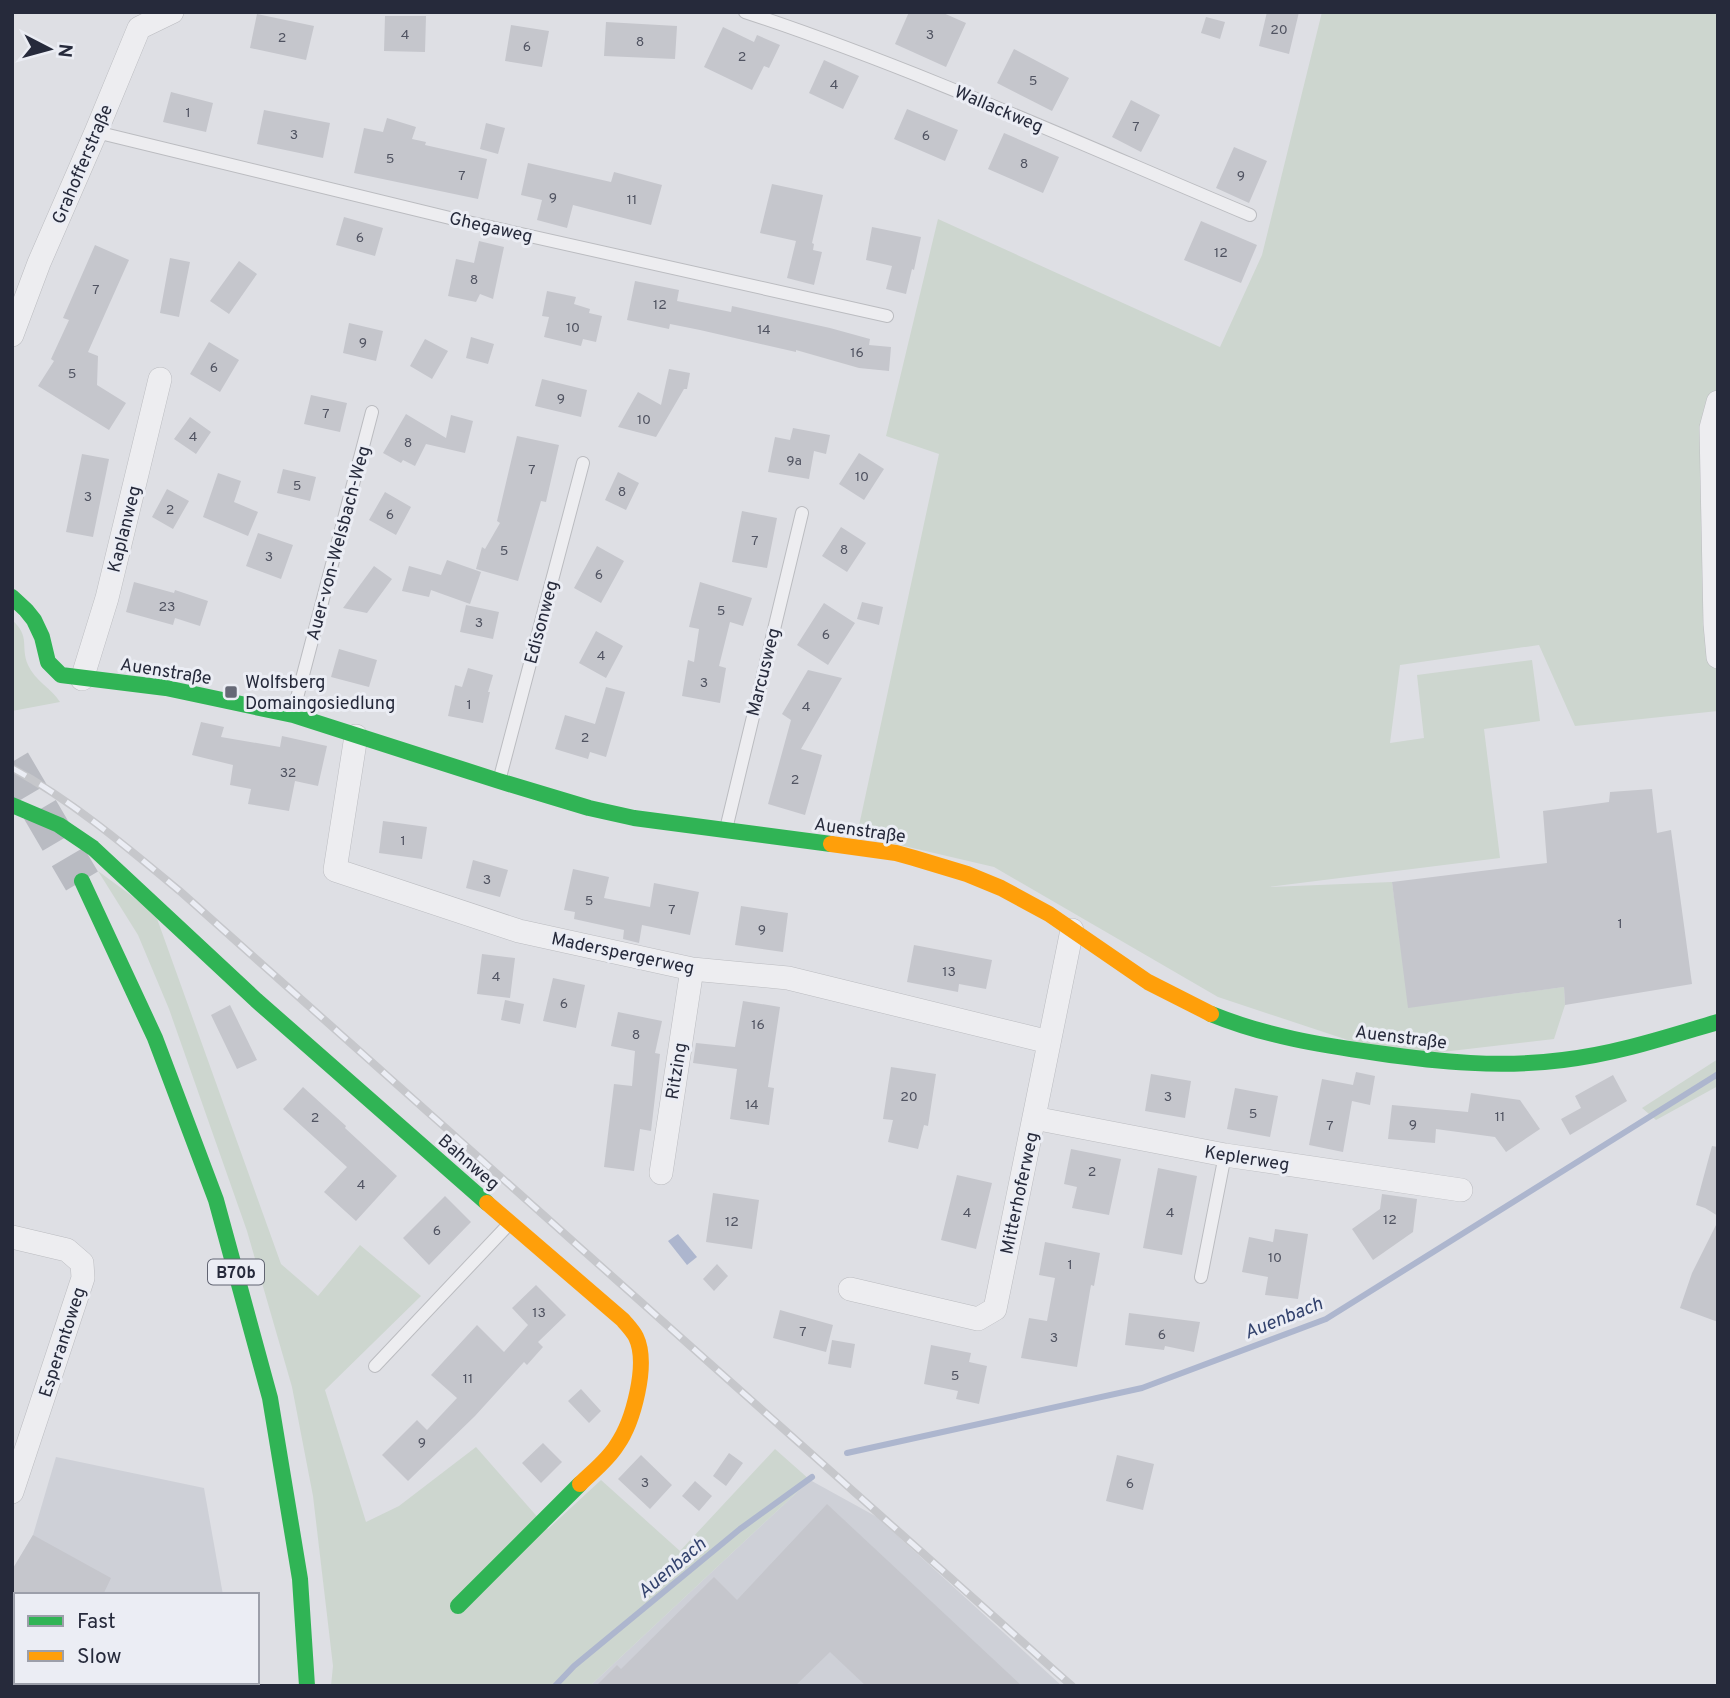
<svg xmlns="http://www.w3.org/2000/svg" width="1730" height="1698" font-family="Overpass,sans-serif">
  <rect width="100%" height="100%" fill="#dedfe4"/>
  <path fill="#ced0d7" d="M56 1457 204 1488 223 1595H16V1682H237L238 1686H12V1570L33 1535Z
    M810 1480 877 1517 1062 1686H590Z"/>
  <path fill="#cdd6cf" d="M1322 12H1718V711L1575 726 1539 645 1400 665 1390 743 1424 738 1417 675 1532 660 1540 721 1484 729 1500 858 1268 887 1392 882 1409 1007 1564 987 1565 1005 1554 1039 1399 1057 1218 997 994 867 857 835 939 454 886 436 938 219 1220 347 1262 255Z
    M12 620C31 637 20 646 28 665 35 681 51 688 60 702L12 711Z
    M98 871 155 913 281 1264 318 1296 360 1245 421 1296 325 1390 366 1522 399 1506 476 1447 548 1529 601 1480 680 1551 775 1449 810 1480 590 1686H331L333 1666 313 1496 292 1387 247 1231 169 1009 138 935Z
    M1718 1059V1086L1656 1120 1642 1108Z"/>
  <path fill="#adb6ce" d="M678 1234 697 1257 687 1265 668 1241Z"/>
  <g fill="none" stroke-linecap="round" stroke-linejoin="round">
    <path stroke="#adb6ce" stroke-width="6" d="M847 1453 1142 1388 1326 1319 1718 1074
      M555 1686 574 1666 740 1529 812 1477"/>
  </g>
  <path fill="#c5c6cc" d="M909 12H941L966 23 946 67 895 44Z
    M1267 12H1299L1289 54 1259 46Z
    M257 14 314 26 306 60 250 48Z
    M385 16H426L425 52 384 51Z
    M1206 17 1225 22 1220 39 1201 33Z
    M606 22 677 26 675 59 604 56Z
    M511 25 549 31 542 67 505 61Z
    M723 27 754 42 757 35 780 45 769 68 764 66 752 90 704 67Z
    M1014 49 1069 78 1052 111 997 83Z
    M824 60 859 76 843 109 809 93Z
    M171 92 213 103 206 132 163 122Z
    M1131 100 1160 115 1141 152 1112 137Z
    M907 109 958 130 945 161 894 139Z
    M264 110 330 123 323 158 257 144Z
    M387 118 416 127 412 139 426 142 425 145 487 159 478 199 354 173 364 128 383 132Z
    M486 123 505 128 498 154 480 149Z
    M1004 133 1059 157 1043 193 988 169Z
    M1234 147 1267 161 1249 203 1216 188Z
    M528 163 611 182 614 172 662 185 651 225 573 205 567 228 537 220 542 200 521 195Z
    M772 184 823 195 812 243 814 244 813 250 822 252 814 285 787 278 796 241 760 233Z
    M344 217 383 228 375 256 336 245Z
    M1201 221 1257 245 1241 283 1184 260Z
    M872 227 921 237 914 270 912 269 906 294 886 289 892 266 866 260Z
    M479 241 504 247 493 299 480 294 476 302 448 296 456 259 474 263Z
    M95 245 129 260 88 352 98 356 97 385 126 403 109 430 38 386 54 361 51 359 69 320 63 318Z
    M170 258 190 262 179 317 160 313Z
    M239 261 257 274 229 314 210 301Z
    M635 281 679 290 677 301 731 312 732 306 830 328 870 339 869 345 891 347 889 371 859 368 796 350V352L700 330 670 324 669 329 627 320Z
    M547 291 576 297 574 304 590 309 589 313 602 316 596 342 583 339 581 346 544 337 549 317 542 316Z
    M349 323 383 331 376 361 343 353Z
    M471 337 494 344 488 364 466 358Z
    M425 339 448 351 432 379 410 366Z
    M209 342 239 360 220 392 190 374Z
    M669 369 690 373 687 389H684L656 437 618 427 638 392 661 405Z
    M542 379 587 390 581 417 535 406Z
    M311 395 347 403 340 432 304 424Z
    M406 414 446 438 451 415 473 421 465 453 426 444 415 466 403 460 401 463 383 453Z
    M190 417 211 432 196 454 174 439Z
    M793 428 830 435 826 454 814 451 809 479 768 472 775 437 790 440Z
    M517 436 559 445 546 502 541 501 518 581 476 569 482 547 485 549 500 523 497 521Z
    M859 453 884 469 864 500 839 484Z
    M82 454 109 459 93 537 66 532Z
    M283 469 316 477 310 501 277 493Z
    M618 472 639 483 626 510 605 500Z
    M218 473 241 481 234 502 258 512 248 536 203 517Z
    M167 489 189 501 173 529 152 517Z
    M385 492 411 507 396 535 369 520Z
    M742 511 777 518 767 568 732 562Z
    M841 527 866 543 847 572 822 556Z
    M258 533 293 545 281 579 246 566Z
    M597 546 624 561 601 603 574 588Z
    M447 560 481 572 470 604 431 590 429 597 402 591 409 566 441 575Z
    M374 566 392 579 367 613 343 608Z
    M134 582 174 593 175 590 208 601 200 626 175 618 173 625 126 612Z
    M700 582 752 598 743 626 730 622 719 666 726 668 720 703 682 696 688 660 694 662 699 629 689 627Z
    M862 602 883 607 879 625 857 619Z
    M824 603 855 623 828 665 797 645Z
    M466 605 499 612 493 639 460 632Z
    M596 631 623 646 606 678 579 663Z
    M339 649 377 660 369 687 331 677Z
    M468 668 493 675 488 692H490L483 723 448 716 455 685 462 687Z
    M808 670 842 678 801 749 822 755 805 815 768 804 791 720 782 714Z
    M606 687 625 692 606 757 590 752 588 759 555 749 565 715 595 724Z
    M201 722 224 727 221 737 280 747 282 736 327 746 318 786 295 781 289 811 248 804 251 789 230 785 233 765 192 755Z
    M1652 789 1657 833 1671 830 1692 984 1565 1005 1564 987 1408 1008 1392 882 1547 863 1543 811 1609 802 1610 792Z
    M383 821 427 827 422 859 379 853Z
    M473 860 508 870 500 897 466 888Z
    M573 869 609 877 604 898 650 907 654 883 699 892 690 935 642 925 639 943 623 939 624 930 574 919 575 912 564 910Z
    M741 906 788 913 783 952 735 945Z
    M914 945 992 960 986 989 959 984 958 992 907 982Z
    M482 954 515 958 510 998 477 994Z
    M553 978 585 985 576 1028 543 1021Z
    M505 1000 524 1004 520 1024 501 1020Z
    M743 1001 780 1007 768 1087 774 1088 769 1125 730 1119 737 1069 693 1063 696 1043 735 1047Z
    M230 1005 257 1060 237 1069 211 1015Z
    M618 1012 662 1021 655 1053 660 1054 651 1131 640 1129 634 1171 604 1167 614 1084 632 1086 635 1051 611 1046Z
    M891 1067 936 1074 928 1126 924 1125 918 1149 888 1142 893 1120 883 1119Z
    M1356 1072 1375 1076 1370 1105 1352 1101 1343 1152 1309 1145 1322 1079 1353 1085Z
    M1151 1074 1191 1081 1185 1118 1145 1111Z
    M1613 1075 1627 1101 1570 1135 1561 1119 1581 1108 1575 1096Z
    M303 1087 346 1126 345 1128 397 1176 356 1221 324 1192 347 1167 283 1109Z
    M1235 1088 1278 1096 1270 1137 1227 1129Z
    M1471 1093 1520 1100 1540 1129 1506 1152 1495 1137 1436 1129 1435 1143 1388 1139 1392 1105 1468 1112Z
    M1712 1146 1718 1147V1216L1705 1208 1696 1205Z
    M1071 1149 1121 1159 1109 1215 1072 1208 1077 1187 1064 1184Z
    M1158 1168 1197 1176 1182 1255 1143 1248Z
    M957 1175 992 1183 976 1249 941 1240Z
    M713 1193 759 1200 752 1249 706 1242Z
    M1382 1194 1417 1199 1413 1232 1373 1260 1352 1229 1380 1209Z
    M445 1196 471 1222 429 1265 403 1238Z
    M1718 1221V1322L1680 1308 1692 1273Z
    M1275 1229 1308 1234 1298 1299 1265 1295 1268 1277 1242 1272 1249 1237 1273 1242Z
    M1045 1242 1100 1253 1094 1286 1091 1285 1077 1367 1021 1358 1029 1318 1047 1321 1055 1278 1039 1275Z
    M717 1264 728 1276 714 1291 703 1279Z
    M536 1285 566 1315 538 1342 543 1347 527 1365 524 1362 475 1416 408 1481 382 1455 417 1420 427 1430 457 1398 431 1375 477 1325 504 1352 528 1325 512 1308Z
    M780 1310 833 1325 826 1352 773 1338Z
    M1129 1313 1200 1322 1194 1352 1165 1346 1164 1350 1125 1345Z
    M832 1340 855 1344 851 1368 828 1364Z
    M931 1345 971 1353 969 1362 987 1366 979 1404 956 1399 958 1391 924 1384Z
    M581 1389 601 1411 589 1423 568 1401Z
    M543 1443 562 1462 541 1483 522 1463Z
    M729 1453 743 1463 726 1486 713 1476Z
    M641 1455 672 1485 650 1509 618 1479Z
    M1117 1455 1154 1464 1143 1510 1106 1501Z
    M695 1481 712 1496 699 1511 682 1496Z
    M827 1504 1022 1686H866L830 1652 795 1686H596L617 1665 621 1669 714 1577 737 1600Z
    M33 1535 111 1578 103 1595H12V1570Z"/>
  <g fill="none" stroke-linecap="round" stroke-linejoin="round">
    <path stroke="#b9bbc2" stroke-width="37" stroke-dasharray="37 18" stroke-linecap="butt" d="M12 762 82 881"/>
    <defs>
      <path id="lane" d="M745 12C917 69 1083 145 1250 215
        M96 132 454 219 887 316
        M293 713 372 412
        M499 781 583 463
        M726 829 802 513
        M1201 1277 1225 1155
        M375 1366 509 1224"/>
      <path id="street" d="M12 335 39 263 96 132 139 28 172 12
        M1718 402 1711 428 1715 624 1718 657
        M82 679 107 598 160 379
        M356 736 335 870 519 931 692 969 788 978 1049 1042
        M1034 1118 1225 1155 1461 1190
        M661 1173 692 969
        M12 1237 67 1250 82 1263 83 1278 12 1492
        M850 1289 978 1319 995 1309 1072 930"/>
    </defs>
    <use href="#lane" stroke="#bbbcc0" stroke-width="14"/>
    <use href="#street" stroke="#bbbcc0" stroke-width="24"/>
    <use href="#lane" stroke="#ededf0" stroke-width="12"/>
    <use href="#street" stroke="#ededf0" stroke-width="23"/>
    <path stroke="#30b455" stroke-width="16" d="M12 597 26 610 34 620 42 637 48 662 61 675 166 688 293 715 499 781 589 808 634 818 831 844
      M12 805 59 825 93 848 256 1000 487 1203
      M82 881 155 1038 216 1200 270 1398 300 1579 307 1686
      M1211 1014C1265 1036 1320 1045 1377 1053 1439 1062 1501 1068 1563 1060 1616 1054 1667 1037 1718 1022
      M458 1606 580 1484"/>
    <path stroke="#ff9f0a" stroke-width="16" d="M831 844 896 853 914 858 967 874 1001 888 1049 914 1148 982 1211 1014
      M487 1203 623 1320C627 1325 633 1331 636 1337 649 1364 633 1422 617 1445 608 1460 592 1472 580 1484"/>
    <defs>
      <path id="rail" d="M12 768C74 802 128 848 182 893L1072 1686"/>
    </defs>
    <use href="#rail" stroke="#c6c7cb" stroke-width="8"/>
    <use href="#rail" stroke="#ebedf4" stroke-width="5" stroke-dasharray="16" stroke-linecap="butt"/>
  </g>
  <rect fill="#666976" stroke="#ebedf4" stroke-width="2.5" x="224" y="685" width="14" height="14" rx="3.5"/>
  <g text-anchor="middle" stroke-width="6" stroke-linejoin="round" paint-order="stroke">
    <g font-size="14" fill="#505361">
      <text x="1279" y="34">20</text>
      <text x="405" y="39">4</text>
      <text x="930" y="39">3</text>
      <text x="282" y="42">2</text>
      <text x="640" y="46">8</text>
      <text x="527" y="51">6</text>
      <text x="742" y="61">2</text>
      <text x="1033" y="85">5</text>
      <text x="834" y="89">4</text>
      <text x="188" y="117">1</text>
      <text x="1136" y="131">7</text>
      <text x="294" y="139">3</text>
      <text x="926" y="140">6</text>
      <text x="390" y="163">5</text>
      <text x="1024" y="168">8</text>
      <text x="462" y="180">7</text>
      <text x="1241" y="180">9</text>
      <text x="553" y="202">9</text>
      <text x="632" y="204">11</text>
      <text x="360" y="242">6</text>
      <text x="1221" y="257">12</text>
      <text x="474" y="284">8</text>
      <text x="96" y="294">7</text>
      <text x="660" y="309">12</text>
      <text x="573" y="332">10</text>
      <text x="764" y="334">14</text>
      <text x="363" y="347">9</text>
      <text x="857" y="357">16</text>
      <text x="214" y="372">6</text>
      <text x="72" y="378">5</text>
      <text x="561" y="403">9</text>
      <text x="326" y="418">7</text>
      <text x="644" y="424">10</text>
      <text x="193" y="441">4</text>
      <text x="408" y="447">8</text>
      <text x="794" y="465">9a</text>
      <text x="532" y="474">7</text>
      <text x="862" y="481">10</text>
      <text x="297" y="490">5</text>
      <text x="622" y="496">8</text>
      <text x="88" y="501">3</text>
      <text x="170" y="514">2</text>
      <text x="390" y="519">6</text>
      <text x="755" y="545">7</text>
      <text x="844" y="554">8</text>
      <text x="504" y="555">5</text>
      <text x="269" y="561">3</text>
      <text x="599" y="579">6</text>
      <text x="167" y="611">23</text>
      <text x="721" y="615">5</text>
      <text x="479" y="627">3</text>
      <text x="826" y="639">6</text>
      <text x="601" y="660">4</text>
      <text x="704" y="687">3</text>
      <text x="469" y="709">1</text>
      <text x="806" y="711">4</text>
      <text x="585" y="742">2</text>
      <text x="288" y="777">32</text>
      <text x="795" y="784">2</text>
      <text x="403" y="845">1</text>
      <text x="487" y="884">3</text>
      <text x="589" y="905">5</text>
      <text x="672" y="914">7</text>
      <text x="1620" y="928">1</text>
      <text x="762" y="934">9</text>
      <text x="949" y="976">13</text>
      <text x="496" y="981">4</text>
      <text x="564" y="1008">6</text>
      <text x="758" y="1029">16</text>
      <text x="636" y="1039">8</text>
      <text x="909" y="1101">20</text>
      <text x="1168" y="1101">3</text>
      <text x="752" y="1109">14</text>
      <text x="1253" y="1118">5</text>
      <text x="1500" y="1121">11</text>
      <text x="315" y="1122">2</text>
      <text x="1413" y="1129">9</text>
      <text x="1330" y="1130">7</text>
      <text x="1092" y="1176">2</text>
      <text x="361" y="1189">4</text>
      <text x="967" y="1217">4</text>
      <text x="1170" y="1217">4</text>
      <text x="1390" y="1224">12</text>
      <text x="732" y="1226">12</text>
      <text x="437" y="1235">6</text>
      <text x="1275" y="1262">10</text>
      <text x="1070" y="1269">1</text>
      <text x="539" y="1317">13</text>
      <text x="803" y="1336">7</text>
      <text x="1162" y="1339">6</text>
      <text x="1054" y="1342">3</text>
      <text x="955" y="1380">5</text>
      <text x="468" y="1383">11</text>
      <text x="422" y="1447">9</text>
      <text x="645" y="1487">3</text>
      <text x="1130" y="1488">6</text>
    </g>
    <rect fill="#ebedf4" stroke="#616472" stroke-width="2" x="208" y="1259.5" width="56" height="25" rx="5"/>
    <g font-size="16" font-weight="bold" fill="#262a3b">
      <text x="236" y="1278">B70b</text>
    </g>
    <g font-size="18" fill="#262a3b" stroke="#ebedf4">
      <text transform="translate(999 109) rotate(23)" y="6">Wallackweg</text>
      <text transform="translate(82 164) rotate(-67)" y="6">Grahofferstraße</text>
      <text transform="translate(491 227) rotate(13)" y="6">Ghegaweg</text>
      <text transform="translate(124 529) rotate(-76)" y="6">Kaplanweg</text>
      <text transform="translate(338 543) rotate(-75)" y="6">Auer-von-Welsbach-Weg</text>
      <text transform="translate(541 622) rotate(-75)" y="6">Edisonweg</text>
      <text transform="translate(166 671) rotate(9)" y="6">Auenstraße</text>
      <text transform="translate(763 672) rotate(-76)" y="6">Marcusweg</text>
      <text transform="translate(860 830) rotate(8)" y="6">Auenstraße</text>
      <text transform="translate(623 953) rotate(12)" y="6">Maderspergerweg</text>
      <text transform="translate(1401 1037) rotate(7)" y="6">Auenstraße</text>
      <text transform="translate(676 1071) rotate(-81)" y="6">Ritzing</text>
      <text transform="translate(1247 1158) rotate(9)" y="6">Keplerweg</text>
      <text transform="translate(469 1162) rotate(41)" y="6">Bahnweg</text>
      <text transform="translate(1019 1193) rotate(-78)" y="6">Mitterhoferweg</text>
      <text transform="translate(62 1342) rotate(-72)" y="6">Esperantoweg</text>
    </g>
    <g font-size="18" fill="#262a3b" stroke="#ebedf4" text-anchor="start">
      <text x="245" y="688">Wolfsberg<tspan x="245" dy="21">Domaingosiedlung</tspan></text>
    </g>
    <g font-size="19" font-style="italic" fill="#32426d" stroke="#ebedf4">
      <text transform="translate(1283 1317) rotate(-22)" y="7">Auenbach</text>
      <text transform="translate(671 1567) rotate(-40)" y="7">Auenbach</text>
    </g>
  </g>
  <rect width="1730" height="1698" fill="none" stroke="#262a3b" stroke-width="28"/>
  <rect x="14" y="1593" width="245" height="91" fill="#ebedf4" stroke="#9c9faa" stroke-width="2"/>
  <rect x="28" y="1616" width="35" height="10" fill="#30b455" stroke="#9c9faa" stroke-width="2"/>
  <text x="77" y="1628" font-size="21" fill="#262a3b">Fast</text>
  <rect x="28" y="1651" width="35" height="10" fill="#ff9f0a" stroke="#9c9faa" stroke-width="2"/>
  <text x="77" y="1663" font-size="21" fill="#262a3b">Slow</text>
  <g transform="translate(49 49) rotate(96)" stroke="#ebedf4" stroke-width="5" paint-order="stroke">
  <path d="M0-5L12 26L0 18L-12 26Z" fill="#262a3b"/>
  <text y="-10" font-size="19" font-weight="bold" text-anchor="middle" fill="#262a3b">N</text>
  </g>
</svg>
